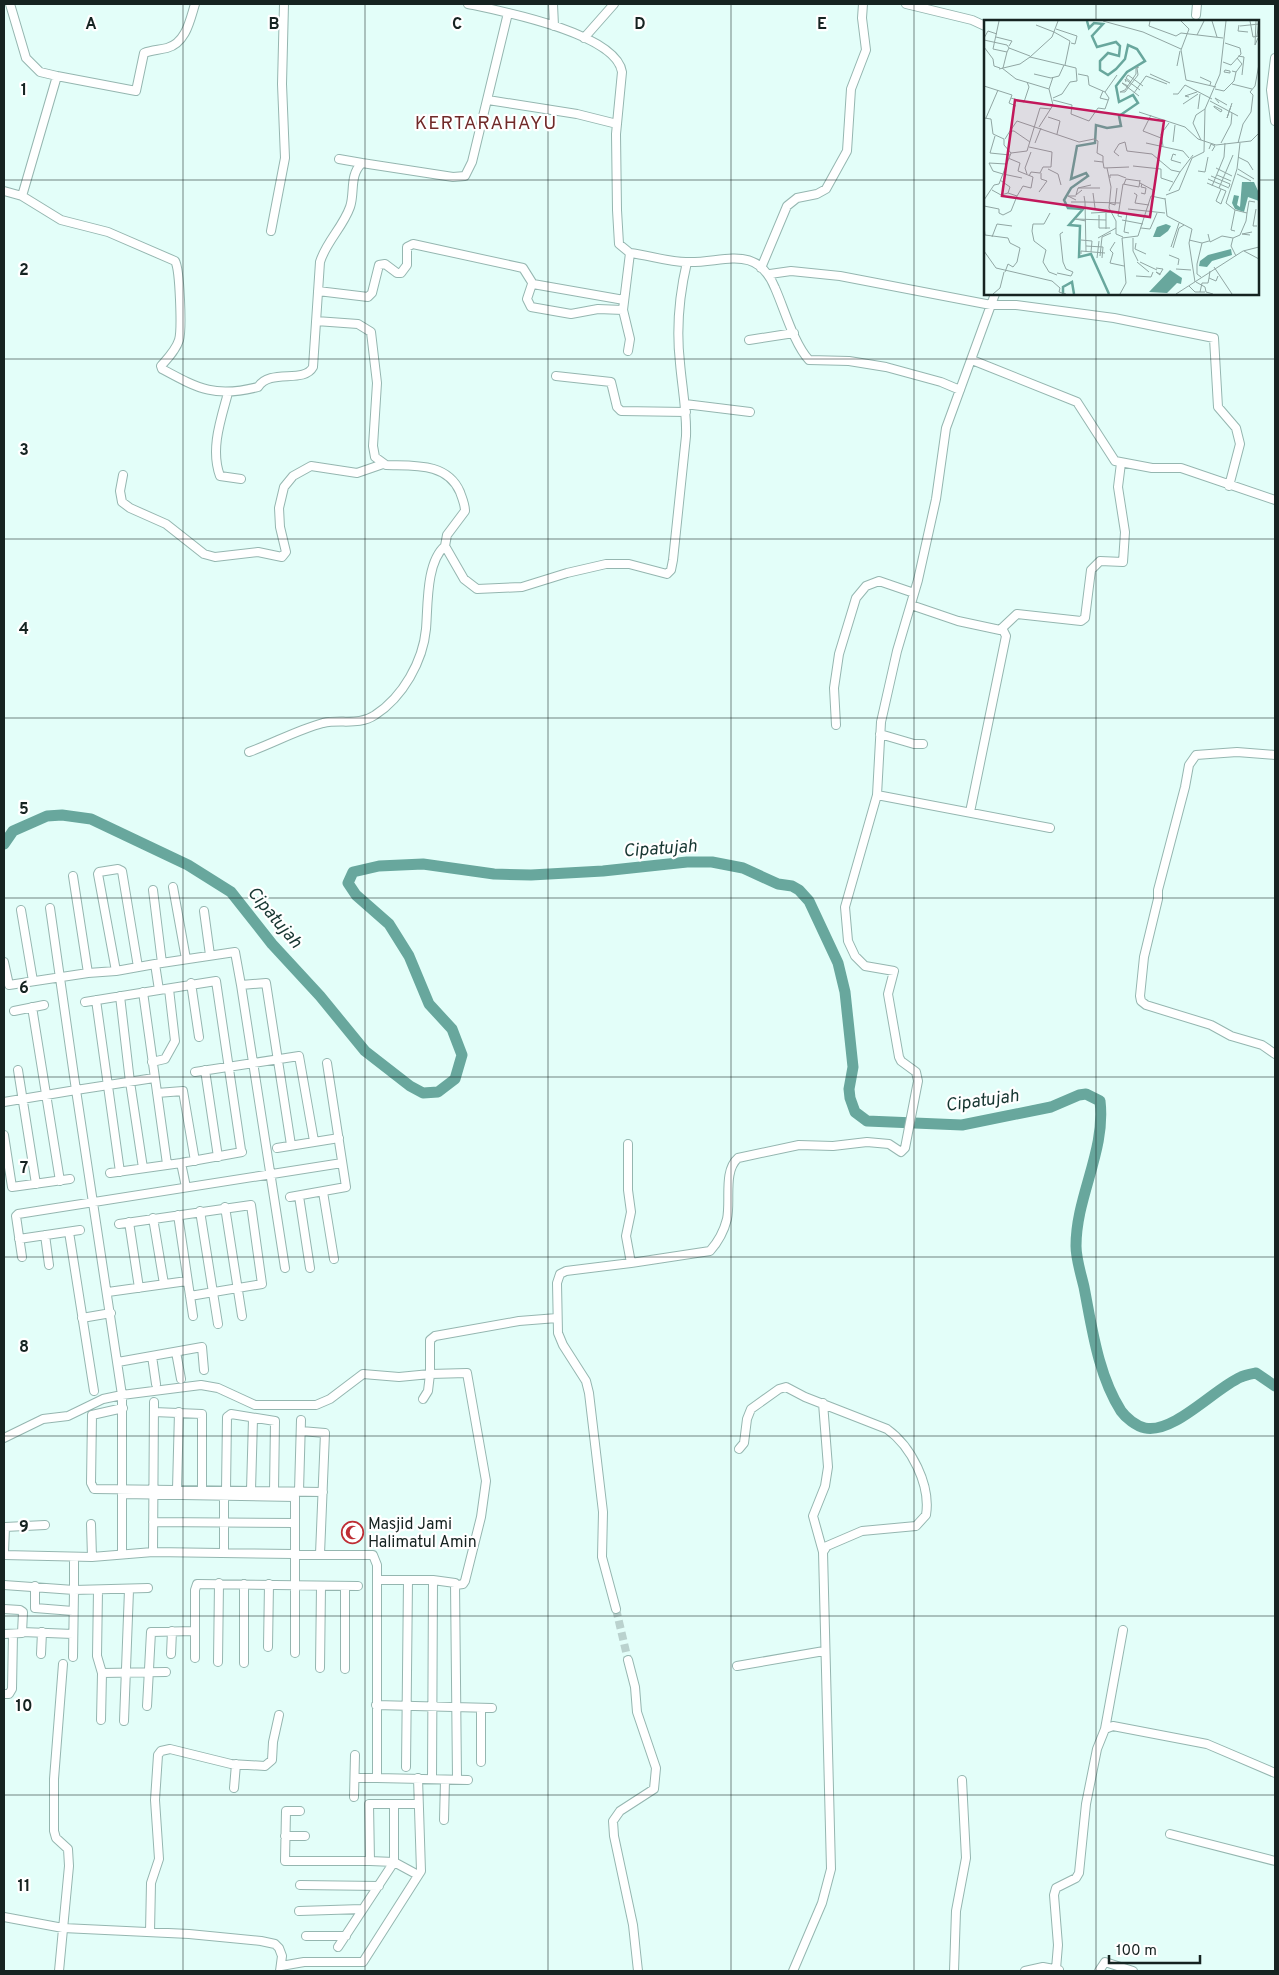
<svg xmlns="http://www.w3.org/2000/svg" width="1279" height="1975" font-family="Overpass,sans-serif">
  <rect width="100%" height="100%" fill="#e3fef9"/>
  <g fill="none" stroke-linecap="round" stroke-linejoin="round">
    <path stroke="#68a79d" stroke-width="11" d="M4 844 13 831 47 816 62 815 91 819 188 865 231 892 272 944 320 996 365 1051 410 1086 423 1093 438 1092 455 1079 462 1055 452 1029 429 1004 409 956 389 924 356 895 348 883 353 872 379 866 423 864 494 874 531 875 603 871 687 862H712L743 868 778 884 792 886 799 890 809 901 838 963 845 992 853 1067 849 1089 850 1098 855 1112 867 1121 962 1125 1051 1107 1079 1095 1086 1094 1100 1101C1106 1151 1076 1196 1076 1246 1076 1259 1081 1274 1084 1287 1092 1328 1098 1375 1121 1411 1126 1418 1136 1426 1145 1428 1174 1434 1215 1388 1241 1377 1245 1375 1251 1374 1256 1373L1275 1386"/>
    <path stroke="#bad2ce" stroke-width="8" stroke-dasharray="8 4" stroke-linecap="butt" d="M616 1609 628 1660"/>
    <defs>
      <path id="minor" d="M468 4C501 11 616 33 622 72L616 134 617 210 619 244 630 253C648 255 668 262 686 262 722 264 756 242 775 288 784 308 794 344 809 360L849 361 886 367 941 382 960 390
        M553 4 554 26
        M906 4 972 20 985 26
        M1196 15 1197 4
        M584 38 614 4
        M1275 58 1271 90 1275 121
        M57 76 136 91 144 53C151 50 159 50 167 48 186 43 190 20 195 4
        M488 100 577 114 617 124
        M339 159 362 163
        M4 191 22 196 57 76 40 72 26 58 10 4
        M22 196 61 220 108 232 175 261C180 269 182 330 179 340 176 350 168 358 161 366L162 369C199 389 215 398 258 387 270 368 304 384 313 367L320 262C326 242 343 227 350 207 355 193 349 175 362 163L453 177 465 176 472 162 508 13
        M271 231 285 158 282 84 284 4
        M761 268 787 206 797 198 817 194 826 189 847 151 851 89 866 50 862 18 863 4
        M770 274 791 271 840 276 991 305H1016L1114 318 1214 338 1218 407 1236 428 1240 444 1229 486
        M532 284 527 299 531 307 571 314 598 309 623 310
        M318 291 368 297 372 293 379 265 385 264 397 273H401L407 265V247L413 244 523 268 533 284 624 300
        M316 321 358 324 371 332 377 383 373 446 375 457 386 465C413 466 447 462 460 492 462 498 465 504 465 511L447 535 445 546 464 579 477 589 522 587 567 573 606 564H629L667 574 671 570 673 560 686 436C687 412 682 387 680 363 676 328 679 296 687 262
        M749 340 794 333
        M628 351 630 339 623 310 630 253
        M972 360 1077 402 1115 461 1152 468H1181L1275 500
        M556 376 611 382 617 407 621 411 686 412
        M228 393C221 419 210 449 220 476L241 479
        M685 404 750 412
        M123 475 120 491 122 502 130 508 166 524 204 554 215 557 258 552 282 557 286 552 280 527 279 508 284 487 293 476 311 466 357 473 383 464
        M911 605 958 621 1000 630 1017 614 1081 621 1085 618 1091 570 1100 561 1123 562 1125 532 1118 487 1121 463
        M836 725 834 688 839 654 856 598 866 586 879 581 914 593
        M880 734 914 744H923
        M249 752C274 743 297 730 323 723 341 719 359 726 375 715 403 697 423 661 426 629 428 605 426 562 445 546
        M1275 755 1237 752 1196 755 1189 765 1185 787 1158 890V899L1144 957 1140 996 1141 1001 1146 1005 1211 1025 1231 1036 1262 1045 1275 1054
        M877 795 1050 828
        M970 812 1006 636 1003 630
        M173 887 186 959
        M153 890 162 963
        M50 908 76 1090 154 1078
        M21 910 33 981
        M204 911 210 955
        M4 962 9 985 88 973 73 876
        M116 971 155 964
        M88 973 116 971 98 874 99 872 118 869 122 871 138 967
        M191 983 199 1037
        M143 992 167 1164
        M120 996 130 1082 143 1168
        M96 1000 120 1172
        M85 1002 159 990
        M32 1007 60 1181
        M14 1011 44 1005
        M152 1062 165 1059 175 1041 169 989
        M18 1070 36 1184
        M205 1070 218 1157
        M195 1072 299 1056 314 1141
        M157 1093 183 1091 195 1161
        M4 1102 76 1090 122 1395V1554
        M4 1135 12 1187 70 1179
        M277 1148 339 1138
        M110 1173 181 1163
        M186 1187 181 1163 242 1152 241 1150 216 981 159 990 155 964 235 952 241 985
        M323 1192 334 1259
        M299 1196 310 1268
        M290 1197 346 1187 327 1063
        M225 1207 242 1316
        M200 1211 218 1324
        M178 1215 193 1316
        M153 1218 164 1284
        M129 1222 139 1288
        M119 1224 251 1205 262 1284 190 1296
        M69 1232 94 1391
        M45 1235 49 1265
        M19 1239 80 1230
        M22 1257 16 1216 18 1214 342 1163
        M631 1263 710 1251C718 1242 724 1231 727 1219 731 1201 723 1171 738 1158L799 1145 833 1146 867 1142 889 1144 901 1152 905 1148 918 1081 916 1072 901 1061 899 1057 888 994 894 971 865 966 855 956 848 941 845 907 877 795 881 722 897 651 918 580 936 499 946 428 995 294
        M285 1268 241 985 266 983 291 1145
        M108 1292 187 1281
        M82 1318 111 1313
        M176 1352 181 1379
        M152 1356 156 1384
        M118 1362 202 1347 204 1370
        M423 1399 428 1391 430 1374 467 1373 486 1481 481 1517 465 1581 463 1584 456 1585
        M123 1408 92 1415 91 1483 94 1489 323 1492
        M154 1412 202 1414V1490
        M301 1431 325 1433 320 1554
        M4 1438 43 1419 68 1416 103 1399 122 1395 201 1385 218 1388 255 1405H316L330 1399 363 1374 399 1377 430 1374V1340L435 1336 519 1321 557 1318
        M739 1449 744 1443 747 1419 751 1409 779 1389 786 1387 805 1397 887 1429C911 1446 931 1485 926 1515L916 1526 862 1531 827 1546 823 1552 831 1869 822 1903 793 1971
        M177 1489 179 1412
        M226 1490 227 1417 231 1414 275 1421 274 1491
        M251 1490 253 1419
        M299 1491 301 1420
        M122 1494 295 1497V1653
        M153 1522 295 1523
        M91 1524 92 1557
        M4 1552 5 1527 45 1525
        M153 1552 154 1402
        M823 1552 813 1516 825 1486 828 1467 823 1403
        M224 1553V1496
        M4 1555 92 1557 153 1552 373 1555 377 1565V1778L468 1780
        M74 1562V1590L148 1588
        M377 1580H433L455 1583 457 1779
        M244 1584V1663
        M4 1585 74 1590 73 1657
        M35 1586V1608L73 1611
        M98 1590 97 1656 102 1673 101 1720
        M4 1609 20 1610 23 1612 22 1633 4 1634
        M616 1609 602 1557 603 1512 589 1393 586 1381 563 1345 558 1333 557 1283 560 1274 566 1271 631 1263 626 1236 631 1212 628 1190V1144
        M22 1632 73 1634
        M268 1647 269 1584
        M41 1654 42 1632
        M171 1654 172 1631
        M195 1658V1590L197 1584 358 1586
        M628 1660 635 1687 637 1712 656 1768 654 1789 620 1811 613 1821 614 1836 633 1925 638 1971
        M218 1662 219 1583
        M737 1666 824 1651
        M320 1668 321 1586
        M345 1669V1586
        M102 1673 166 1672
        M4 1694H9L12 1689 13 1634
        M376 1705 492 1708
        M147 1706 151 1632 194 1631
        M124 1721 129 1590
        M1105 1729 1123 1630
        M481 1762V1708
        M406 1767 408 1580
        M355 1778H377
        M432 1779 433 1580
        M234 1788 236 1764
        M354 1797 355 1755
        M300 1811H286L285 1861H370L369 1804H418
        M444 1820 445 1780
        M1170 1834 1275 1861
        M285 1836H305
        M370 1861 394 1862 418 1875
        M300 1885 379 1886
        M299 1911 362 1909
        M4 1917 63 1928 189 1934 261 1941 275 1944 279 1948 282 1956 280 1971
        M150 1932 151 1883 159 1859 155 1800 158 1755 161 1751 170 1749 231 1764 265 1766 272 1760 273 1742 279 1715
        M306 1936H346
        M338 1947 394 1862V1804
        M281 1966 304 1962H363L421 1871 418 1778
        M1056 1969 1058 1945 1054 1895 1056 1888 1076 1878 1079 1873 1086 1804 1097 1749 1105 1729 1113 1726 1207 1744 1275 1773
        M59 1971 69 1866 68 1849 56 1838 54 1831V1779L63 1664
        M954 1971 956 1911 966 1858 962 1780
        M1025 1971 1043 1967 1059 1970
        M1099 1971 1105 1962 1133 1971"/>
    </defs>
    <use href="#minor" stroke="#95b6b0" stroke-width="10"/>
    <use href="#minor" stroke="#fff" stroke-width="8"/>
  </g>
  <path fill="none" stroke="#162321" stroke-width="1" stroke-opacity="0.55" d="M183 4V1971M365 4V1971M548 4V1971M731 4V1971M914 4V1971M1096 4V21M4 180H985M1258 180H1275M1096 294V1971M4 359H1275M4 539H1275M4 718H1275M4 898H1275M4 1077H1275M4 1257H1275M4 1436H1275M4 1616H1275M4 1795H1275"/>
  <defs>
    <symbol id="mosque-ring" viewBox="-11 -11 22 22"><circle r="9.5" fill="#fff" stroke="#be2e34" stroke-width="1.5"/><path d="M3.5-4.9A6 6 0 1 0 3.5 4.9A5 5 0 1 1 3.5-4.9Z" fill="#be2e34"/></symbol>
  </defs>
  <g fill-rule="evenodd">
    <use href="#mosque-ring" x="340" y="1520" width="25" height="25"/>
  </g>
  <g text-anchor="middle" stroke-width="4.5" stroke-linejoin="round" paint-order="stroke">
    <g font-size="16" fill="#162321" stroke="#fff" text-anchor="start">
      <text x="368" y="1529">Masjid Jami<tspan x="368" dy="18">Halimatul Amin</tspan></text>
    </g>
    <g font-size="18" font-style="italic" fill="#163631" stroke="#fff">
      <text transform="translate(660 848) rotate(-4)" y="6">Cipatujah</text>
      <text transform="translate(275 917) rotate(50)" y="6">Cipatujah</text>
      <text transform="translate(982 1100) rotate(-8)" y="6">Cipatujah</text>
    </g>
    <g font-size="19" letter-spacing="1" fill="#702a29" stroke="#fff">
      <text x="486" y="129">KERTARAHAYU</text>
    </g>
  </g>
  <g transform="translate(984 20)">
    <rect width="275" height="275" fill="#e3fef9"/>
    <path d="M258 162H270L275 173V181L264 177 260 192 251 189 248 183 250 175 255 176 253 185 256 187ZM182 204 187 206 184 211 176 217H169L173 207ZM247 229 248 235 228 241 223 247 215 246 216 241 224 235ZM186 250 198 258 197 264 193 263 183 273 165 272Z" fill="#68a79d"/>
    <path fill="none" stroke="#68a79d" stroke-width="2.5" d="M103 1 105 8 110 3 119 4 108 16 113 27 132 22 136 26 135 36 124 33 116 41V50L124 55 132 49 141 39 144 25 153 29 161 41 143 52 132 66 135 82 149 75 154 83 135 96 137 106 123 108 112 105 111 123 93 126 87 159 102 153 104 156 87 168 80 180 84 188 99 189 85 205 96 206 95 237 107 234 125 274M79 274V267L88 262 90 274"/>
    <path fill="none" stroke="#91a6a3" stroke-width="1" d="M15 1 9 29 23 32 25 28M119 1 159 12 197 29M166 1 165 6 192 16 197 13 239 18M197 1 205 9 197 30 202 60 232 67M228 1 233 17M266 1 269 17 275 16M272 1 271 25 274 18M52 5 70 12M255 5 254 11 264 12M256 6 275 4M72 9 93 16 91 24 87 23M70 12 86 21 81 45M213 15 220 1M273 16 275 1M12 17 28 21 25 26M0 18 4 11 13 14M0 20 23 25 25 28 46 36M0 27 9 39 10 46 16 48M254 36 260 37 258 55M46 37 92 48 93 61 86 62 78 74 69 78M239 42 247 45 257 34 256 28 241 23M193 46 196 31M18 48 32 59 65 69 69 57M19 48 23 32M153 48 154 55 141 72H136L141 70 152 54V48L155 47M15 49 36 44 46 37 68 17 74 1M241 50 246 51V53L240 52ZM248 51 252 52 258 44 253 38M50 54 67 58 75 56 80 45M166 54 186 63M216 57 227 62 226 65M142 62 141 59 156 70M147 62 142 58 144 55 159 66M248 64 268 69M0 66 28 75 25 83 32 86M144 66 138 63 155 76M231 69 240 71 250 61 252 52M119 71 116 78 124 80M121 72 133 55M150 73 162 56 183 64M189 74H194L201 65 228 79M205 77 201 76 213 72M27 78 40 82 45 67 43 62M69 80 88 85 87 94 105 101 114 88 121 89 125 78 121 72 105 65 104 56 94 54M226 81 254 96M235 83 231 78 243 85M199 84 214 74M230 86 238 90 237 92 230 87ZM247 86 243 98 248 83M214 89 216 74M155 92 201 107 214 119 232 125 267 121 275 113M167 95 159 111 177 118M64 97 76 101 73 114M0 98 7 99 9 114 20 119V125L27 133M2 98 14 70M55 107 69 85 65 69M26 111 33 101 95 122 110 119 114 121 113 133 119 136V142M11 116 6 133 26 135M21 119 26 111H30L46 122M217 120 209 103 212 95 221 89M189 122 191 105M51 123 57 108M162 123 199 131 205 138M237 123 247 104 248 93M254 123 259 104 267 92 269 75 266 72 271 66 275 44M179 126 177 114 185 103M45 127 68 132 67 147H59L56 153 47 152 45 156M225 129 227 124 231 126 228 131M192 135 189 134 187 140 197 143M135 136 130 132 135 124 141 122 143 131 168 134 187 150 196 152 209 135M254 137 264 142 269 150M24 138 36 143 34 151 49 157 47 168 39 166 33 176M110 141 119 142 120 148 145 147M149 146 177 149V158L189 162M123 148 127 167 125 188 132 201V214L139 217M232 148 248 156M64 149 74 154 77 165M254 149 270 159M214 151 221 152 224 137M19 154 9 151 5 143 22 144M19 154 38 158M43 154 41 148 47 132M253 154 267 161M233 155 247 161M227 156 246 164 245 167M126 158V155H134L142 158M224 159 245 168M16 160 26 167 24 173M156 163 169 170 168 176M223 163 242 171 238 181M140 164 142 159 156 161M107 165 94 168H116M228 166 240 137 241 123M94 168 92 175 98 170M235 168 249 135M237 169 232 181 237 184 238 181M185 171 196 152M55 172 63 161 57 159V153M109 173 111 188M150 173 153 175 151 183 165 185M157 173 161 174 162 168 157 167 158 164M182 175 195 170 208 138 220 132 221 89 236 54 242 1M181 178 183 196 208 209 205 223 211 262M0 180 10 165 15 164 27 133 43 131 56 88 67 89M92 180 84 176H92M87 182H101L100 176M125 183 131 185 133 168M0 186 15 189V193L19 195 27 191 33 176 24 173 17 175 8 170M144 189 181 193M272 189 269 206H273M66 193 60 204H49L48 211 50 221 62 230 59 242 65 252 73 255M107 193 126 192M143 193 140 212 145 213M263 193 265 181 271 182M115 195V208H126M138 197 134 196 139 164 155 167 156 160M138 200 159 204M102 201 91 199 122 200M0 206 1 215 24 218 26 223 36 228 33 242 29 247 24 244 21 252M157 208 166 209 173 193M122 209V193M251 211 247 210 251 190M224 214 226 222 238 216 249 218 256 215 262 201 263 193 251 190 242 183 253 149 256 123M266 215 258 214 268 212M8 217 13 204 28 206M114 218 132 208M149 218V231L154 241M249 218 247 226 252 236M97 220 108 221 107 232M205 220 218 223 225 221M131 222 126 230 129 233 126 243 140 246M152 223 151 229 162 234M102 226 119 227 118 238M187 227 195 203M189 228 195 208 200 205M0 231 12 248 68 261 76 268 75 272 82 274M260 231 275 239M102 232 101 182 136 183M97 234V231L121 233M185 235 195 239 194 245M116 236 118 217 127 213M113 238 115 221M153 242 165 252M156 242 173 250M230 247 248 274M172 248 179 249 176 254V255L172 252 176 254M192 249 207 250M226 251 225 258 232 261 234 256M73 253 87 256 89 252 82 249 79 242 76 214 79 212M152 256 167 257 169 252M217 257 213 254V244L218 223M212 262 221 267 222 272 229 274M205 266 211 272H221M216 272 218 263H224L225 258M9 274 16 268 20 252M136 274 142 263 138 218 154 216 167 176 181 179M192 274 259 231 275 227"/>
    <path fill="#c2185b" fill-opacity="0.15" stroke="#c2185b" stroke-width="2.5" d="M31 80 180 101 166 197 18 176Z"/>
    <rect width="275" height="275" fill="none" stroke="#162321" stroke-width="2.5"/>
  </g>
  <g font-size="16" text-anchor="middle" font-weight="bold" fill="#162321" stroke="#fff" stroke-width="4.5" stroke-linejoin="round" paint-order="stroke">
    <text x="91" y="29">A</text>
    <text x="274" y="29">B</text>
    <text x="457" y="29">C</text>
    <text x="640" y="29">D</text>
    <text x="822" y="29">E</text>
    <text x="24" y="95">1</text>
    <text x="24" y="275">2</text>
    <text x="24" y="455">3</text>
    <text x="24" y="634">4</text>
    <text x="24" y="814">5</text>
    <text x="24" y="993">6</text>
    <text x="24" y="1173">7</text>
    <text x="24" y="1352">8</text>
    <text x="24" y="1532">9</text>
    <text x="24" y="1711">10</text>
    <text x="24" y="1891">11</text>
  </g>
  <rect width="1279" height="1975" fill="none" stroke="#162321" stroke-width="10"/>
  <path d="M1109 1955v8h91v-8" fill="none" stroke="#162321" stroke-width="2.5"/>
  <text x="1116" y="1955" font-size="15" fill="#162321" stroke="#ffffff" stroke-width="4" paint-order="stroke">100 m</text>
</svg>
